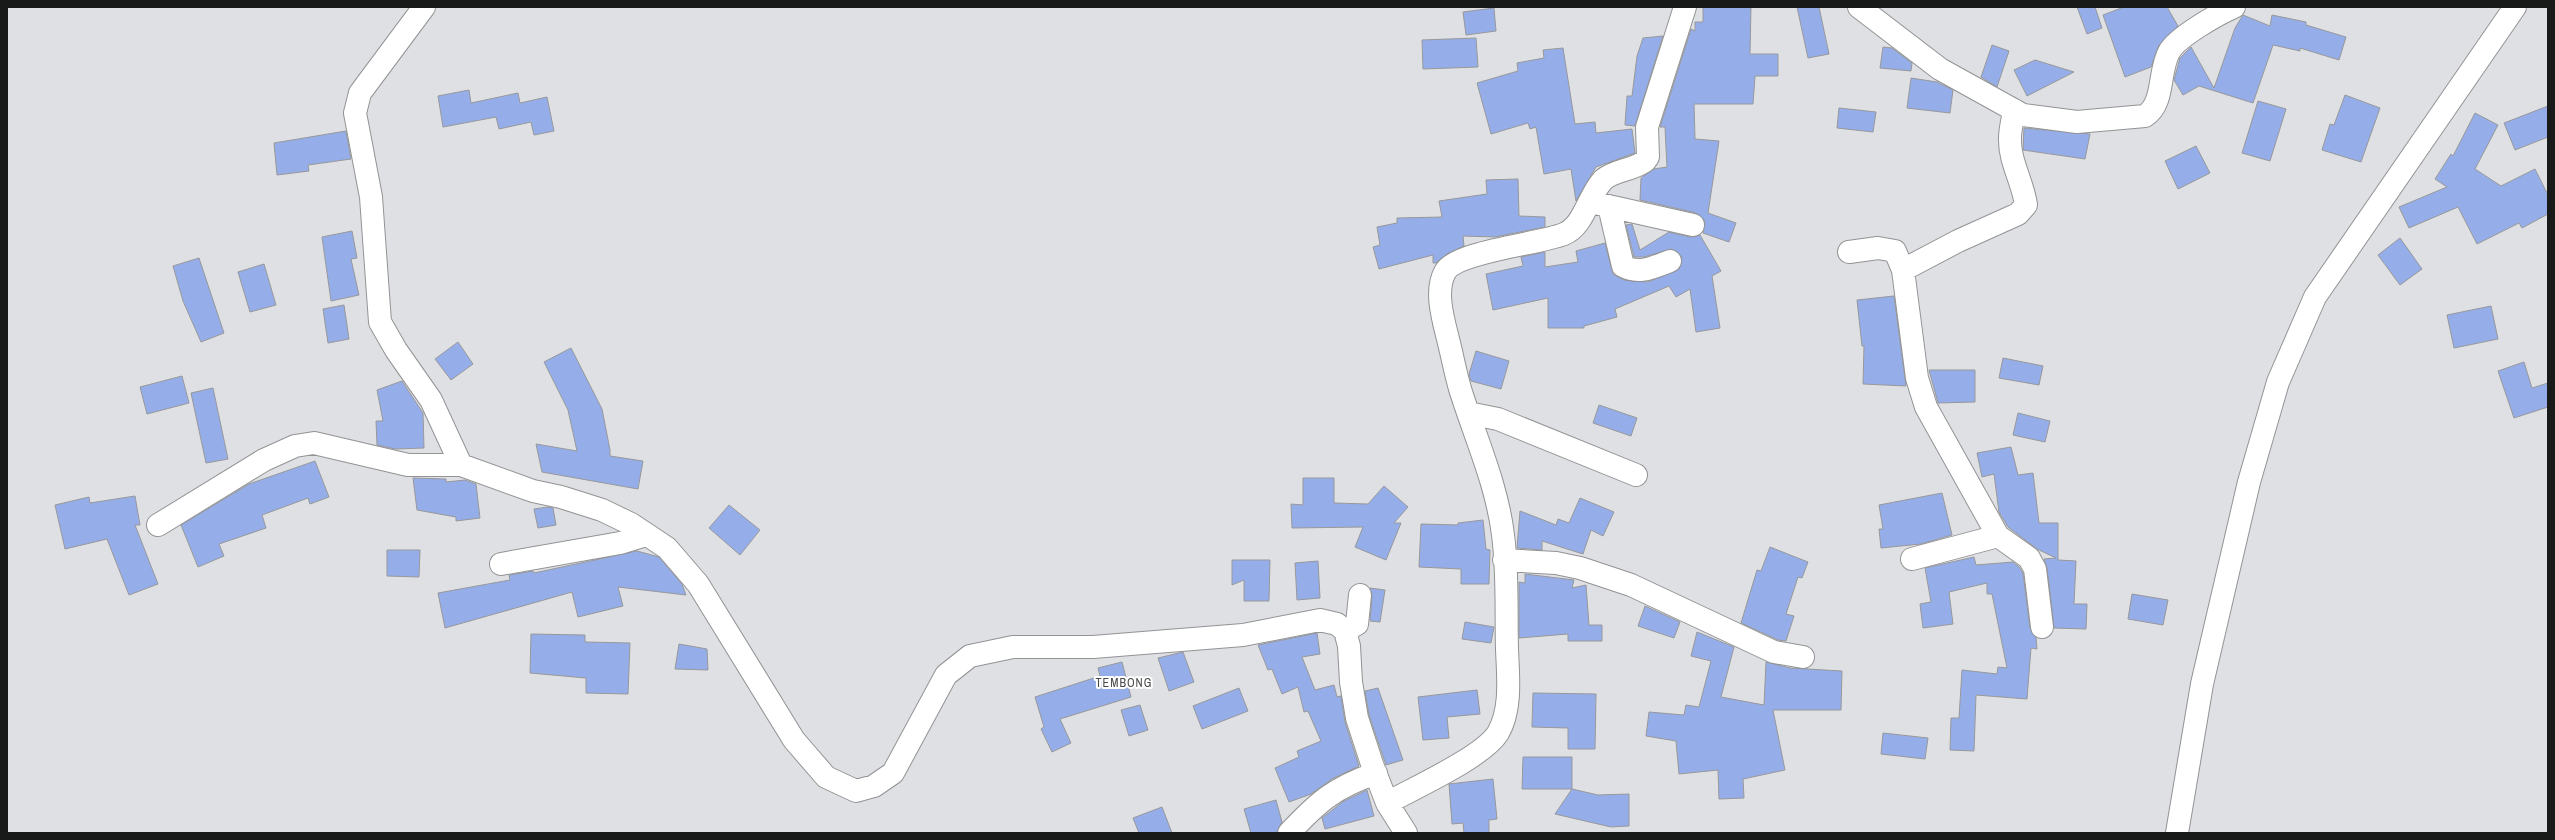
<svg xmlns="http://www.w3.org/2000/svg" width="2555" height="840" font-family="'Archivo Narrow',sans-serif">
  <rect width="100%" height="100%" fill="#dfe0e3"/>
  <path fill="#95aeea" stroke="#97989a" d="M1703 7H1751L1750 54H1778V76H1755L1753 104H1694L1695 139 1719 141 1708 213 1736 223 1729 242 1703 233 1705 221 1696 213 1640 200 1641 178 1654 169 1667 167 1665 127H1660L1691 29 1695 31V22H1703Z
    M1797 7H1819L1829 54 1808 58Z
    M2077 7H2095L2102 28 2087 34Z
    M2124 7H2167L2178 26 2159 45 2151 67 2125 77 2103 15Z
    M1494 8 1496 31 1466 35 1463 12Z
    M2243 15 2270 26 2272 15 2306 22V25L2346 37 2339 60 2300 48V51L2273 45 2253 103 2199 86 2183 95 2174 80 2180 58 2191 47 2214 88 2235 28Z
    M1663 36 1635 126 1625 125 1627 96H1632L1637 56 1643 38Z
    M1476 38 1478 67 1423 69 1422 40Z
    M1992 45 2009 51 1997 87 1981 77Z
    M1883 47 1892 48 1912 63 1911 71 1880 68Z
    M1563 48 1575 124 1595 122 1596 133 1632 129 1635 153 1596 167 1576 201 1571 169 1544 174 1536 127 1530 129 1528 123 1491 134 1477 83 1518 71 1517 63 1544 58 1543 50Z
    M2035 60 2074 72 2027 96 2014 70Z
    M1911 78 1937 82 1953 90 1950 113 1907 108Z
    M469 90 471 103 518 93 520 103 547 97 554 131 534 135 531 122 499 129 496 117 443 127 438 96Z
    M2345 95 2380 108 2361 162 2322 150 2330 124 2334 125Z
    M2258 101 2286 109 2270 161 2242 153Z
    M2548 106V137L2515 150 2504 123Z
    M1839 108 1876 112 1873 132 1837 128Z
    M2475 113 2498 125 2475 169 2501 186 2535 169 2548 195V214L2522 228 2519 223 2477 244 2458 207 2409 228 2399 207 2447 187 2435 179 2451 154 2453 156Z
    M2024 128 2090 134 2085 159 2023 150Z
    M346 131 351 159 308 165 309 171 277 175 274 143Z
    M2196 146 2210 173 2178 189 2165 161Z
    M1518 179 1519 216 1545 217V227L1495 237 1463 236 1464 246 1447 254 1436 263H1433V255L1379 269 1373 247 1380 245 1377 227 1397 223V218L1442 217 1439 201 1487 194 1486 180Z
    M1632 224 1640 250 1669 232 1690 237 1700 235 1721 271 1712 276 1720 328 1696 332 1690 289 1676 297 1669 286 1615 309 1617 317 1584 326V328H1548V298L1493 310 1486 274 1523 266 1521 257 1545 252V267L1578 262 1576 251 1605 243 1613 274 1624 280 1648 282 1679 269 1682 257 1672 249 1644 257H1634L1626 225Z
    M352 231 357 258 351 259 359 295 331 301 322 237Z
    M2400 238 2422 269 2400 285 2378 255Z
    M199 258 224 333 201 342 183 301 173 266Z
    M264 264 276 305 250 312 238 272Z
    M1894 296 1906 386 1863 384 1864 346H1862L1857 300Z
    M344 305 349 339 328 343 323 309Z
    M2491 306 2498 339 2454 348 2447 315Z
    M458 342 473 364 451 380 435 359Z
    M571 348 602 409 610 450V456L643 461 638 489 542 472 536 444 577 451 568 410 544 362Z
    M1476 351 1509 361 1501 389 1471 381 1469 374Z
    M2003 358 2043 366 2039 385 1999 378Z
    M2524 362 2532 388 2548 383V407L2514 418 2498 371Z
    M1929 370H1975V402L1938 403Z
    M182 376 189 403 147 414 140 387Z
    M402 381 423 413 424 448 395 449 377 445 376 421H383L377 390Z
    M213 388 228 459 206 463 191 393Z
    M1599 405 1637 418 1631 436 1593 423Z
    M2018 413 2050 421 2045 442 2013 435Z
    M2011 447 2018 475 2033 473 2039 523H2058V560L2076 561 2074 604H2087L2086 629 2054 628 2047 568 2044 559 2056 558 2037 549 2008 527 1999 512 1994 474 1982 477 1977 453Z
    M315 461 329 497 310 504 308 498 262 515 266 528 219 544 224 556 198 567 181 525 249 484Z
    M413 478 446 479V482L465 480 476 484 480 518 456 521V517L417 510Z
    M1303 478H1334V503L1368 504 1384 486 1408 507 1394 523H1401L1386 560 1355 547 1363 527 1292 528 1291 504 1303 505Z
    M1942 493 1952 535 1921 544 1881 548 1879 529H1883L1879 505Z
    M135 496 140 525H135L158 584 129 595 107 539 65 549 55 505 89 497 90 503Z
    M1580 498 1614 512 1603 536 1591 530 1583 554 1542 541V550L1517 548 1520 511 1556 525 1558 519 1569 523Z
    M729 505 760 530 740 555 709 528Z
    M548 507 553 508 556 525 538 528 534 509Z
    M1483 520 1486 549 1490 550 1489 584H1461V569L1419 567 1421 524 1458 525V523Z
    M1770 547 1808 562 1802 578 1798 577 1786 614 1794 616 1786 641 1778 640 1741 623 1757 570 1761 571Z
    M387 550H420L419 577 387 576Z
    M637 551 659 557 682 584 686 595 618 587 623 606 578 617 572 592 445 628 438 593 510 580 509 575 533 571 534 573Z
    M1974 557 1976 565 2013 562 2019 567 2023 573 2030 628 2036 637 2037 649 2031 648 2027 699 1976 695 1974 751 1950 750 1951 718H1959L1962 670 1997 674 1998 667 2007 668 1992 594H1987V583L1949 592 1953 624 1923 628 1920 604 1931 602 1925 568Z
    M1232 560H1270L1269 601H1244V580L1232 585Z
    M1318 561 1320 598 1297 600 1295 563Z
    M1525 574 1574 580 1572 588 1586 585 1589 625H1602V641H1568V634L1519 638V582L1525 583Z
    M1370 588 1385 590 1380 622 1370 621 1372 596Z
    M2132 594 2168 600 2163 625 2128 619Z
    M1645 606 1680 622 1674 638 1638 626Z
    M1465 622 1494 627 1491 643 1462 639Z
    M1697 632 1734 647 1721 697 1764 705 1766 662 1790 668 1842 671 1841 710H1773L1785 770 1743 779 1744 798 1719 799 1718 770 1679 774 1676 741 1646 736 1649 712 1684 715 1686 705 1699 707 1711 661 1691 656Z
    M1317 633 1320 654 1302 657 1315 690 1334 685 1337 697 1341 696 1345 722 1359 766 1332 779 1311 794 1289 802 1275 768 1299 757 1297 751 1321 741 1308 711 1304 712 1298 687 1282 694 1272 669 1268 670 1258 645Z
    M531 634 585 635V642L630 643 628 694 586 693V678L530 673Z
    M679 644 707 649 708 670 675 669Z
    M1183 652 1194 682 1169 691 1158 658Z
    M1122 662 1131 697 1060 719 1071 743 1052 752 1041 729 1044 727 1035 697 1100 676 1098 668Z
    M1239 688 1248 711 1202 729 1193 706Z
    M1378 688 1403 760 1386 765 1369 715 1365 691Z
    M1477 690 1480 714 1447 717 1449 738 1423 740 1418 697Z
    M1533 693 1596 694 1595 749H1568V728L1532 727Z
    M1140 705 1148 730 1129 736 1121 710Z
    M1883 733 1928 738 1925 759 1881 754Z
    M1523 757H1572V789H1522Z
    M1493 779 1497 819 1489 820V833H1464L1463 823 1452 824 1449 784Z
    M1572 789 1598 795 1629 794V826L1611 827 1555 814Z
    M1367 790 1374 816 1325 829 1322 818 1344 801Z
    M1276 800 1282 822 1277 833H1251L1244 809Z
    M1162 807 1172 833H1139L1133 818Z"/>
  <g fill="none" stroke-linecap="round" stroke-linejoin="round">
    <defs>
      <path id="minor" d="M424 7 360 93 355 113 371 197 380 322 396 350 431 400 461 465 533 491 561 497 602 510 631 524 667 548 698 584 794 740 826 777 856 791 874 786 893 773 946 675 970 656 1013 647H1093L1243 635 1320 620 1337 624 1345 631 1349 646 1351 682 1357 718 1372 764 1387 803 1406 833
        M1859 7 1940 69 2023 115 2077 122 2145 116C2165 103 2158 72 2169 52 2177 37 2218 14 2234 7
        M2014 110C2013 119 2010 129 2010 138 2009 161 2023 182 2026 205L2018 214 1958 241 1903 270 1917 378 1926 407 1998 536 2029 558 2035 569 2042 627
        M1595 203 1693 225
        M1609 206 1623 266C1639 275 1654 267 1670 261
        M1849 252 1878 248 1895 251 1903 270
        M1468 413 1498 419 1636 475
        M158 525 264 460 295 446 314 443 408 465H461
        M1912 559 1998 536
        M1504 560 1556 563 1580 568 1631 585 1774 652 1803 657
        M501 564 620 543 646 535
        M1345 631 1357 624 1360 595
        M1387 803C1414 788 1483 757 1498 733 1512 709 1508 676 1507 649 1506 611 1508 572 1503 535 1497 485 1476 439 1461 392 1456 376 1453 359 1449 343 1444 322 1434 292 1445 272 1456 251 1540 244 1564 234 1584 226 1588 196 1603 180 1614 170 1634 170 1645 161L1648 157 1647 127 1685 7
        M1289 833C1319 801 1334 788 1376 773
        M2177 833 2202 684 2249 482 2278 382 2315 297 2515 7"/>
    </defs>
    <use href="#minor" stroke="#929395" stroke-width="24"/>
    <use href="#minor" stroke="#fff" stroke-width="22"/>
  </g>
  <g text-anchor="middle" stroke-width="4" stroke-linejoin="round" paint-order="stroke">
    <g font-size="12" letter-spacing="1" fill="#48484a" stroke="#fff">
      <text x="1124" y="687">TEMBONG</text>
    </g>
  </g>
  <rect width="2555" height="840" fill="none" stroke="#181919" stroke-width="16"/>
</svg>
